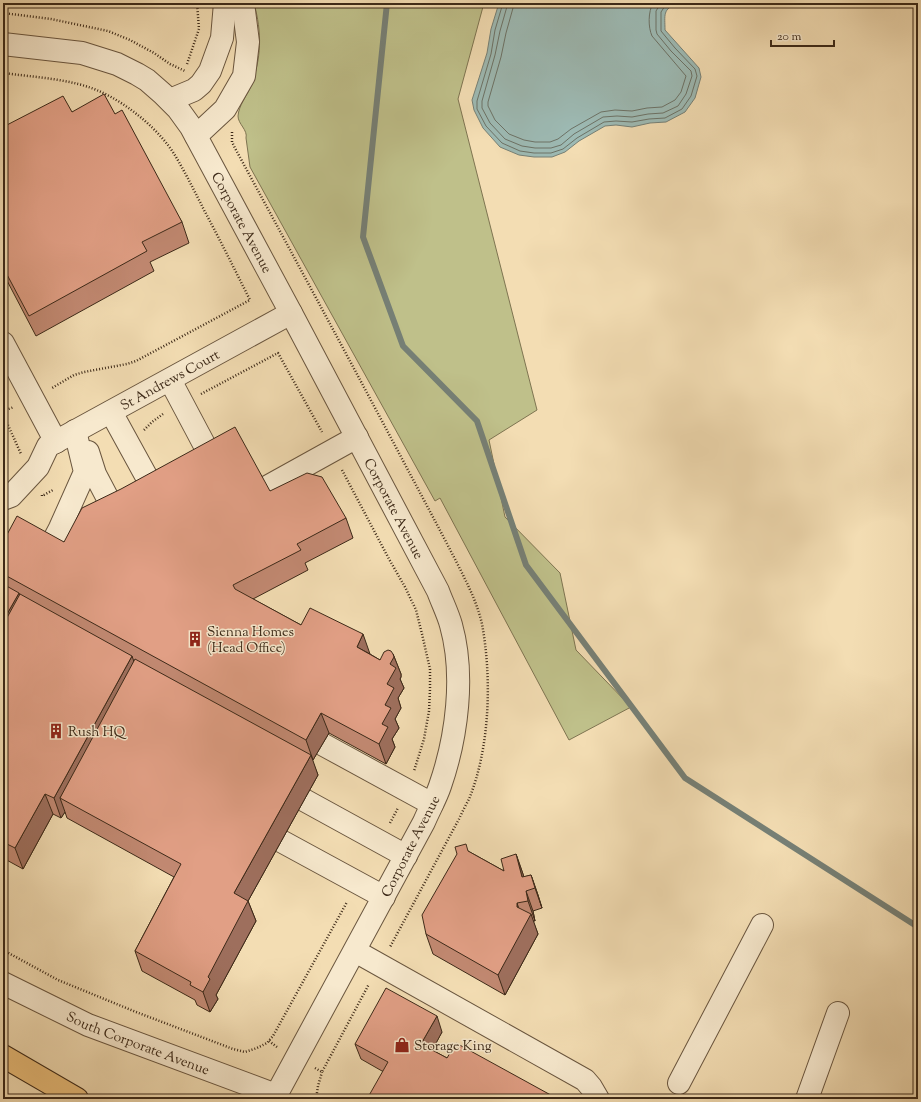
<svg xmlns="http://www.w3.org/2000/svg" width="921" height="1102" font-family="'Sorts Mill Goudy',serif">
  <rect width="100%" height="100%" fill="#f3ddb3"/>
  <filter id="stains"><feTurbulence type="fractalNoise" baseFrequency=".005" numOctaves="4"/><feColorMatrix values="0 0 0 0 .2 0 0 0 0 .09 0 0 0 0 .02 0 0 0 .5 -.17"/></filter>
  <radialGradient id="worn" r=".72"><stop offset=".6" stop-color="#630" stop-opacity="0"/><stop offset="1" stop-color="#630" stop-opacity=".3"/></radialGradient>
  <path fill="#bfc08a" stroke="#7e7451" d="M254 3H484L458 99 537 410 489 440 505 517 560 573 576 650 631 707 569 740 440 498 435 501 250 167 246 138C248 130 238 124 238 116 239 105 246 97 250 88 262 58 262 33 254 3Z"/>
  <path fill="#9dbab4" stroke="#768076" d="M499 3H678C662 9 665 15 665 30L699 68 701 77 695 98 685 112 666 122 650 123 632 127 616 125 605 126 579 141 565 152 552 157H534L519 155 500 147 483 128 474 110 472 100 487 53 491 29Z"/>
  <g fill="none" stroke-linecap="round" stroke-linejoin="round">
    <path stroke="#6c7266" stroke-width="1" d="M503 3 495 30 491 54 477 101V109L486 126 502 143 520 151 534 153H551L563 149 577 138 604 122 616 121 632 122 649 119 665 118 682 109 691 96 697 76 695 69 675 48 661 31V12L667 3
      M508 3 500 31 495 55 482 101V108L490 123 505 139 522 146 535 148H551L561 145 574 134 603 117 617 116 632 117 648 114 663 113 678 106 686 94 692 76 691 71 671 51 657 34 656 30V11L661 3
      M514 3 513 8 506 33 501 57 488 102V106L495 120 509 134 524 140 535 142H550L558 139 571 129 601 112 615 110 632 111 647 108 662 107 675 100 681 92 686 76 652 36C648 27 648 12 653 3"/>
    <path stroke="#768076" stroke-width="6" d="M387 3 363 237 403 346 477 421 526 565 685 778 918 927"/>
    <defs>
      <g id="minor">
        <path id="s1" d="M3 44 82 53 117 64 137 74 147 80 163 94 178 109 191 127 291 313 438 591C442 602 448 614 451 625 465 675 457 737 440 786 436 798 429 810 424 822L274 1099"/>
        <path d="M170 100 194 90 201 84 210 71 222 38 225 3"/>
        <path d="M196 136 225 109 244 76 248 42 243 3"/>
        <path d="M3 343 56 442"/>
        <path d="M170 380 214 463"/>
        <path d="M111 412 156 494"/>
        <path d="M88 452 95 474 116 514"/>
        <path d="M265 488 357 437"/>
        <path id="s2" d="M3 499 11 496 38 467 48 446 291 313"/>
        <path d="M50 547 60 528 85 472 75 431"/>
        <path d="M322 744 432 804"/>
        <path d="M304 800 406 856"/>
        <path d="M281 841 384 897"/>
        <path d="M355 951 585 1080 591 1087 598 1099"/>
        <path id="s3" d="M3 983 88 1025 276 1095"/>
        <path d="M679 1083 762 925"/>
        <path d="M807 1099 838 1013"/>
      </g>
      <path id="highway" d="M3 1056 77 1099"/>
    </defs>
    <use href="#minor" stroke="#6a563f" stroke-width="24"/>
    <use href="#highway" stroke="#3c2918" stroke-width="24"/>
    <path stroke="#3c2918" stroke-width="2.5" stroke-dasharray="1 2" stroke-linecap="butt" d="M3 13 51 19 108 31 130 40 154 53 170 64 185 71
      M187 64 199 29 197 3
      M3 73C33 77 74 79 101 92 128 104 161 131 176 157 186 174 195 192 204 210 220 240 235 270 250 300L136 361 127 364 84 372 74 375 52 388
      M232 132V142L236 150C294 257 352 364 409 472 425 502 441 532 457 563 467 583 477 602 482 624 492 678 490 748 469 799 466 805 462 812 459 819L390 947
      M201 394 278 353 322 432
      M3 411 14 407
      M3 414 21 454
      M144 430 152 422 163 414
      M342 470 389 559 405 587 416 610 422 634 430 669V689L429 711 424 739 414 771
      M42 495V496L53 490
      M390 823 398 808
      M3 950 58 980 136 1012 233 1049 245 1052 257 1048 267 1043 273 1036 347 902
      M269 1041 277 1047
      M315 1068 322 1072 369 984
      M316 1099 318 1086 322 1072"/>
    <use href="#minor" stroke="#f7e9ce" stroke-width="22"/>
    <use href="#highway" stroke="#eabe7a" stroke-width="22"/>
  </g>
  <path fill="#c28972" stroke="#3c2918" d="M72 112 115 114 182 222 189 243 150 262 154 271 36 336 3 273V127Z
    M270 491 346 518 353 538 305 563 308 570 253 599 301 625 370 654 380 660 393 654 401 674V677L400 679 404 688 398 698 401 708 395 719 399 728 392 739 395 747 386 764 329 733 313 760H312L318 775 248 901 256 921 216 995 218 999 210 1012 197 1005 195 1000 142 971 135 951 174 877 67 818 65 812 61 818 53 814 23 869 3 858V542H64Z
    M468 851 504 871 516 854 524 877 531 875 538 895 542 908 533 911 535 921H533L538 934 505 995 433 954 426 934Z
    M442 1032 432 1050 447 1058 558 1099 382 1071 361 1059 355 1044Z"/>
  <path fill="#9e6f5d" stroke="#3c2918" d="M19 593 26 613 3 654V621Z
    M363 634 370 654 357 647Z
    M393 654 401 674V677L400 679 404 688 398 698 401 708 395 719 399 728 392 739 395 747 386 764 379 744 385 705 387 684 390 664Z
    M132 656 139 676 60 798 65 812 61 818 54 798Z
    M321 713 329 733 313 760 306 740Z
    M311 755 318 775 248 901 256 921 216 995 218 999 210 1012 203 992 234 893Z
    M45 794 53 814 23 869 15 848Z
    M516 854 523 874 527 890 522 877Z
    M531 875 538 895 542 908 535 888Z
    M526 891 533 911 535 921 528 901Z
    M517 903 524 923 531 914 538 934 505 995 498 975 517 907Z
    M437 1016 442 1032 427 1060 421 1044Z"/>
  <path fill="#e19f85" stroke="#3c2918" d="M104 94 115 114 122 110 182 222 142 242 147 251 29 316 3 267V127L63 96 72 112Z
    M235 427 270 491 307 473 322 477 346 518 297 544 301 550 233 585 235 589 301 625 310 608 363 634 357 647 380 660 384 652 388 650 391 651 393 654 394 657 390 664 396 668 387 684 394 688 385 705 391 708 382 724 388 727 379 744 321 713 306 740 3 574V542L17 516 64 542 82 508 121 489Z
    M3 584 19 593 3 621Z
    M20 594 132 656 54 798 45 794 15 848 3 842V625Z
    M135 659 311 755 234 893 248 901 208 977 210 979 203 992 190 985 191 982 135 951 181 864 60 798Z
    M466 844 468 851 504 871 501 859 516 854 522 877 531 875 535 888 526 891 528 901 517 903V907L531 914 498 975 426 934 422 915 457 854 455 847Z
    M386 988 437 1016 421 1044 447 1058 456 1043 558 1099H367L388 1062 355 1044Z"/>
  <defs>
    <symbol id="building-bare" viewBox="-9 -9 18 18"><path d="M-4-6H4V6H1V3H-1V6H-4ZM-2.5-4.3h1.7v1.8h-1.7ZM.8-4.3h1.7v1.8H.8ZM-2.5-1h1.7V.8h-1.7ZM.8-1h1.7V.8H.8Z" fill="#8f2418" stroke="#f7e9ce" stroke-width="2.5" paint-order="stroke"/></symbol>
    <symbol id="shop-bare" viewBox="-9 -9 18 18"><path d="M-5-2.5h2.3a2.7 3.5 0 0 1 5.4 0H5L5.5 6h-11ZM-1.5-2.5h3a1.5 2.3 0 0 0-3 0Z" fill="#8f2418" stroke="#f7e9ce" stroke-width="2.5" paint-order="stroke"/></symbol>
  </defs>
  <g fill-rule="evenodd">
    <use href="#building-bare" x="184" y="628" width="22" height="22"/>
    <use href="#building-bare" x="45" y="720" width="22" height="22"/>
    <use href="#shop-bare" x="391" y="1034" width="22" height="22"/>
  </g>
  <g text-anchor="middle" stroke-width="3" stroke-linejoin="round" paint-order="stroke">
    <g font-size="14" fill="#3c2918" stroke="#f7e9ce">
      <text dy="5" stroke="none"><textPath href="#s1" startOffset="323">Corporate Avenue</textPath></text>
      <text dy="5" stroke="none"><textPath href="#s2" startOffset="210">St Andrews Court</textPath></text>
      <text dy="5" stroke="none"><textPath href="#s1" startOffset="647">Corporate Avenue</textPath></text>
      <text transform="translate(410 846) rotate(-63)" y="5">Corporate Avenue</text>
      <text dy="5" stroke="none"><textPath href="#s3" startOffset="148">South Corporate Avenue</textPath></text>
    </g>
    <g font-size="14" fill="#3c2918" stroke="#f7e9ce" text-anchor="start">
      <text x="207" y="636">Sienna Homes<tspan x="207" dy="16">(Head Office)</tspan></text>
      <text x="68" y="736">Rush HQ</text>
      <text x="414" y="1050">Storage King</text>
    </g>
  </g>
  <rect width="921" height="1102" fill="none" stroke="#f3ddb3" stroke-width="16"/>
  <rect x="4" y="4" width="913" height="1094" fill="none" stroke="#3c2918" stroke-width="2"/>
  <rect x="8" y="8" width="905" height="1086" fill="none" stroke="#3c2918"/>
  <path d="M771 40v6h63v-6" fill="none" stroke="#3c2918" stroke-width="2"/>
  <text x="777" y="40" font-size="12" fill="#3c2918" stroke="#f7e9ce" stroke-width="3" paint-order="stroke">20 m</text>
  <rect width="100%" height="100%" filter="url(#stains)"/>
  <rect width="100%" height="100%" fill="url(#worn)"/>
</svg>
